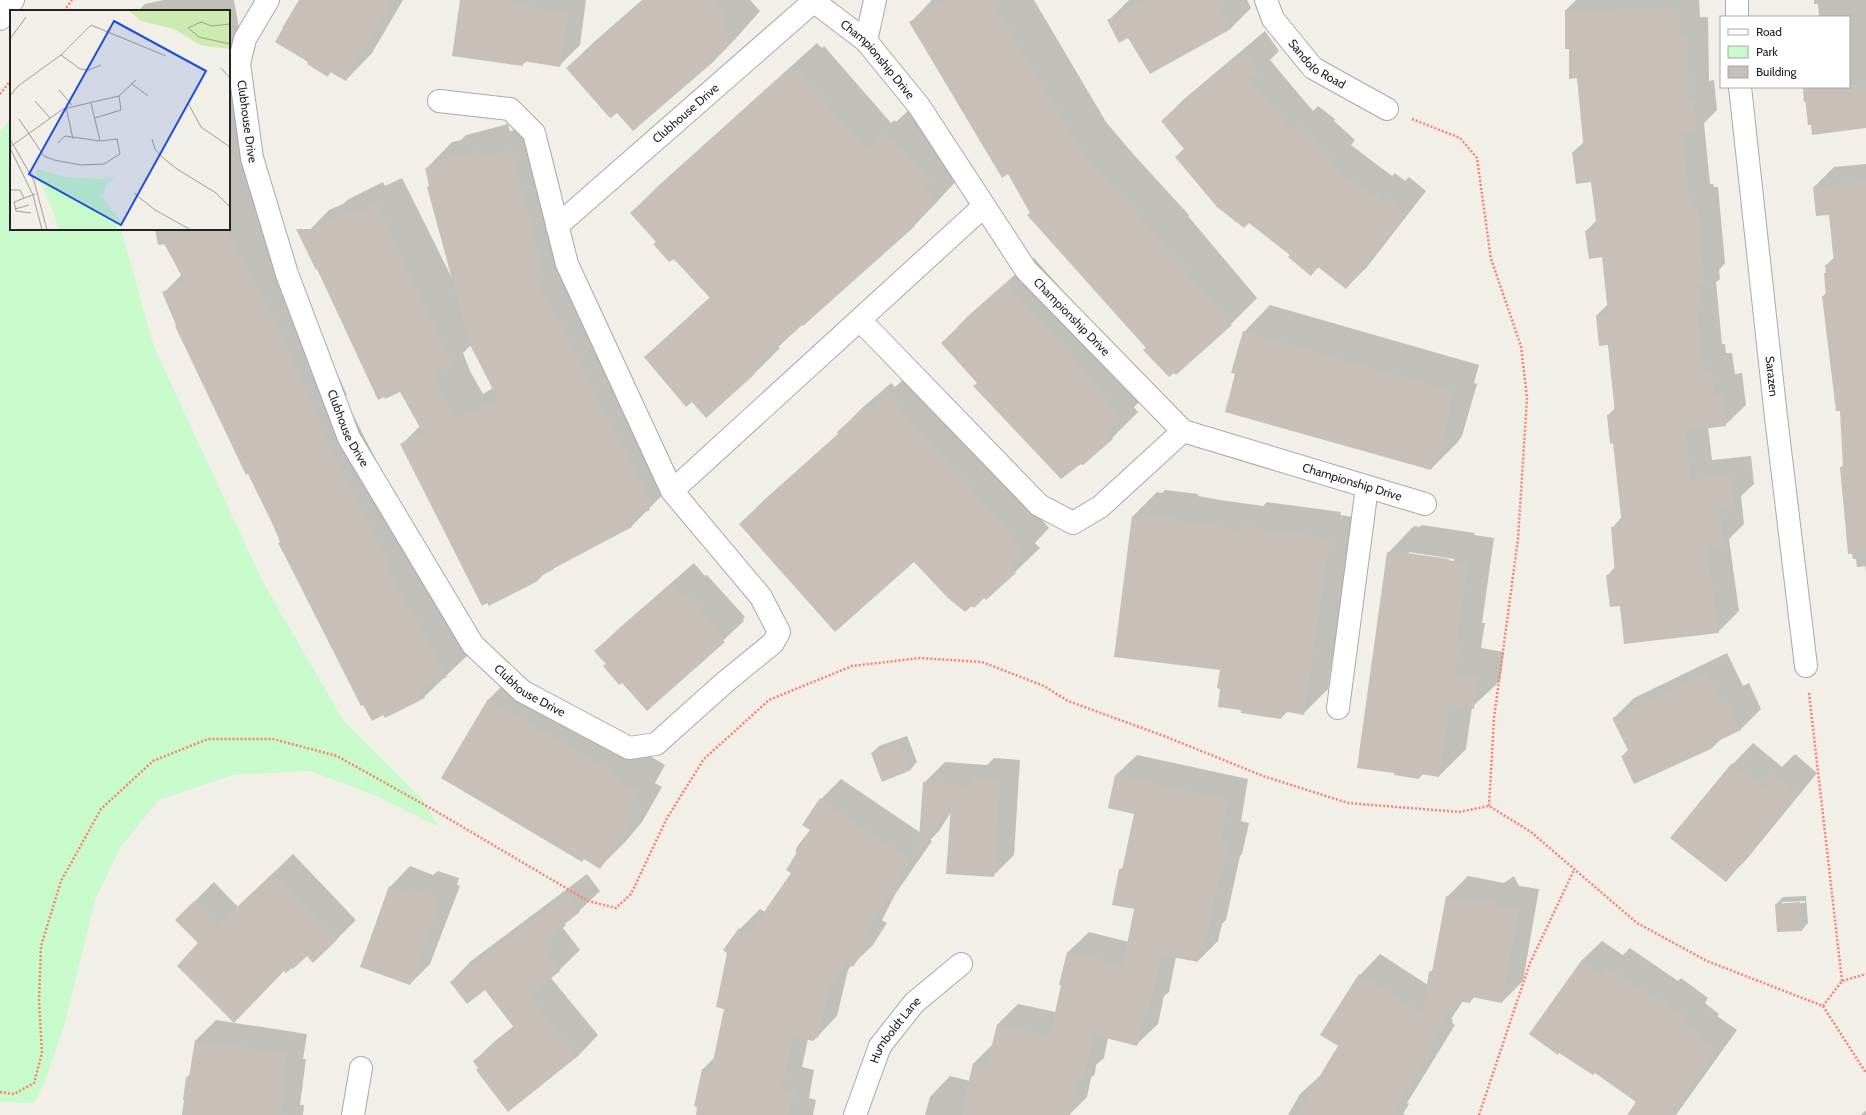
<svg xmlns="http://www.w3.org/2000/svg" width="1866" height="1115" font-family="Cabin,sans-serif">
  <rect width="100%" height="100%" fill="#f2efe9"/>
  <path fill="#c8facc" d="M11 117V229H121L154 347 262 580 343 720 422 799 439 827 374 795 310 771 233 775 159 800 120 848 95 900 65 1023 45 1082 34 1103 0 1102V132Z"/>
  <path fill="#0003" fill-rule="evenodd" d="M163 0H234L264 166 305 303 347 395 344 397 473 650 424 697 281 541 164 293 182 274 165 244 158 245 155 229H229V11H138L145 4Z
    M300 0H403L372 53 346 80 332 71 328 75 310 61Z
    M461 0H586L580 45 559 66 527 61 522 65Z
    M642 0H750L760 11 738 36 712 63 617 112 567 68 594 42Z
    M932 0H1034L1106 122 1134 155 1189 215 1188 216 1257 298 1231 324 1147 348 1031 213 1008 172 910 23Z
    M1129 0H1247L1251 8 1231 28 1128 37 1109 20Z
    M1576 0H1699L1700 17H1708L1709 81 1714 80 1717 110 1704 123 1710 184H1713L1714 187H1718L1725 263 1719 270 1720 279 1716 282 1722 344H1725L1726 353H1732L1735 374 1742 373 1746 405 1725 425 1708 427 1712 460 1751 456 1754 484 1741 496 1744 524 1729 539 1739 611 1718 632 1621 605 1608 575 1615 567 1612 528 1622 517 1614 442 1608 415 1615 408 1608 344 1597 315 1608 304 1603 256 1586 231 1597 220 1592 181 1573 152 1584 142 1578 77 1570 48 1566 10Z
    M1814 0H1866V127L1812 124 1807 102H1804L1803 87H1849V17H1819L1818 4H1814Z
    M1265 31 1279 51 1270 60 1313 111 1318 106 1335 119 1334 121 1355 140 1351 145 1392 176 1395 173 1405 181 1409 177 1426 191 1367 267 1346 288 1319 267 1311 274 1291 254 1176 157 1185 148 1162 121 1183 100Z
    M817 43 822 48 824 46 891 123 894 120 896 122 909 110 962 175 915 225 778 346 780 348 754 374 692 401 645 357 710 297 631 213 657 187Z
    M508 124 510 131 533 125 571 252 678 477 675 482 631 527 545 573 538 580 489 605 402 444 420 426 401 391 303 237 329 210 343 204 349 199 383 182 385 186 402 178 454 282 428 187 430 185 426 169 452 142 461 140 466 135ZM471 345 493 388 483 394 470 371 463 353Z
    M1866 164V573L1865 566 1857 567 1856 559H1853L1841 467 1844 464 1841 410 1823 296 1826 293 1825 274 1827 271 1826 265 1835 257 1830 214 1814 187 1834 167Z
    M1034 258 1112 346 1149 393 1134 407 1138 412 1112 438 1082 462 978 383 942 343 968 316Z
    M1270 305 1479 365 1474 383 1477 384 1462 436 1457 443 1431 469 1244 332Z
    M912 372 1049 528 1035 543 1040 548 1015 572 914 560 740 524 764 500 839 433 838 432 862 408 891 383 895 387Z
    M1165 490 1198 494V496L1220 500 1263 506 1267 502 1341 512 1340 515 1353 517 1328 689 1304 713 1288 711 1281 718 1243 709 1133 516 1157 492 1162 493Z
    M1422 525 1475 533 1474 535 1494 538 1482 623H1485L1481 648 1504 652 1500 681 1472 707 1466 749 1439 776 1424 773 1419 778 1388 553 1414 526 1419 527ZM1409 552 1454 559V561L1409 554Z
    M694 563 705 576 707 575 745 617 743 619 744 621 648 710 596 651 616 631Z
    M1727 653 1743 686 1749 683 1761 709 1741 729 1721 739 1713 747 1635 783 1622 756 1629 749 1614 718 1634 698Z
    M515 673 640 746 645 753 665 765 655 783 662 787 642 822 626 841 600 867 442 778 489 699Z
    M907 736 917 762 911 769 872 753 879 746Z
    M1753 743 1782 767 1795 754 1817 773 1746 860 1726 880 1672 838 1733 764Z
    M1137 755 1248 779 1241 821 1249 823 1242 854 1240 856 1226 920 1222 924 1218 941 1198 961 1176 957 1169 992 1164 996 1158 1024 1137 1044 1108 1038 1104 1058 1096 1065 1095 1074 1091 1078 1087 1097 1069 1115H925L930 1097 950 1076 970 1081 974 1063 994 1043 998 1024 1018 1004 1056 1012 1068 952 1089 932 1129 942 1136 908 1120 870 1124 866 1136 813 1109 808 1116 775Z
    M994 758 1020 760 1014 855 993 876 951 812 939 831 930 840 932 841 896 893 882 920 887 923 873 945 852 965 848 970 837 1016 814 1040 808 1039 802 1067 814 1070 809 1098 816 1100 813 1115H697L699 1106 695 1105 703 1069 715 1057 740 929 760 909 765 912 793 873 812 830 821 799 841 779 921 833 924 783 945 762 987 765Z
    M293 854 356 920 336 940 307 954 285 970 200 943 176 920 214 882 238 907Z
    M410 866 433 875 438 871 459 878 457 885 460 886 430 964 410 984 390 887Z
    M587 874 600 891 579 911 564 923 566 925 563 928 580 950 551 978 598 1035 578 1056 479 1068 474 1061 495 1041 514 1026 485 989 451 982 471 961Z
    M1468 876 1504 883 1514 876 1519 886 1539 889 1523 981 1502 1002 1475 996 1470 1002 1463 1001 1451 1019 1453 1020 1452 1023 1455 1025 1407 1103 1409 1104 1403 1114 1406 1115H1288L1300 1094 1322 1074 1339 1046 1360 975 1380 954 1428 985 1430 972 1433 969 1447 897Z
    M1806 896 1808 923 1802 930 1776 904 1783 897ZM1805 901V903L1782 904V902Z
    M1602 941 1623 955 1630 948 1678 981 1681 978 1708 998 1705 1003 1719 1014 1717 1016 1737 1030 1676 1115H1628L1637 1102 1581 961Z
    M216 1020 307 1034 303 1059H306L300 1105H304L303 1115H182L187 1077 191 1073 196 1040Z
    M1866 1110V1115H1861Z"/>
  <path fill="#c7bfb8" d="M299 0H393L346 81 330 72 328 77 307 64 308 62 275 42 283 28H282Z
    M460 0H516L515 3 530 5V7L568 12 560 67 523 61V66L452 56Z
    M645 0H712L726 16 720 22 734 38 725 46 727 48 711 61 712 63 633 131 617 113 611 118 609 117 566 68Z
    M946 0H991L1080 148 1108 182 1163 242 1162 243 1232 325 1176 375 1174 373 1169 377 1143 350 1146 348 1027 215 1030 213 1008 174 1002 178 909 22Z
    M1144 0H1215L1231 29 1150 74 1128 38 1119 43 1107 20Z
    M1673 8V17L1679 16V37H1688L1689 101 1694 100 1697 132 1683 133 1690 204H1693L1694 207H1698L1702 238 1700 239 1705 285 1698 286 1700 300 1696 301 1702 364H1705L1706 373H1712L1714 394 1722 393 1726 426 1686 431 1691 480 1731 476 1734 505 1720 507 1724 546 1707 547 1719 633 1624 644 1620 606 1610 607 1606 575 1615 574 1611 527 1622 526 1613 443 1610 444 1607 415 1615 414 1608 345 1599 346 1596 315 1608 314 1602 257 1589 259 1585 231 1597 229 1591 182 1576 184 1572 152 1584 151 1577 78 1569 79V49H1565V10Z
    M1244 51 1259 73 1250 81 1292 131 1297 126 1315 140 1314 142 1335 161 1332 166 1372 196 1374 193 1384 201 1388 197 1407 212 1346 289 1318 267 1311 276 1288 257 1290 255 1249 223 1244 228 1217 207 1175 157 1184 149 1161 121Z
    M791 68 795 73 798 71 865 148 868 145 869 147 883 134 890 141 891 140 901 151 902 150 930 180 924 185 938 201 914 225 915 226 803 326 802 325 752 371 755 374 706 418 692 402 686 407 644 357 710 298 674 259 669 262 653 244 656 242 630 213Z
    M1804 87H1866V128L1812 135 1811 125H1808Z
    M481 150 483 157 507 150 508 154 512 152 545 280 538 282 594 389 592 391 627 454 652 504 648 506 650 510 628 520 632 527 554 568V569L537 578 538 581 489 606 487 603 482 606 400 444 423 433 400 392 385 399 384 397 378 400 317 269 316 270 296 229H312L357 208 359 212 376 204 453 364 434 374 444 398 456 419 498 399 470 345 427 187 429 186 425 168 439 165 438 161Z
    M1866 181V553L1848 554 1840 467H1843L1840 411H1836L1822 296H1826L1824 273H1826L1825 265 1834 264 1829 215 1816 216 1813 187Z
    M156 229H227L279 330 321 422 318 424 388 560 385 561 409 609 411 608 447 677 420 690 425 698 385 718 383 715 372 721 363 705 361 706 287 560 278 543 280 542 273 525 248 474 246 475 175 326 176 325 162 292 185 282Z
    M1007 283 1085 372 1106 397 1103 399 1123 420 1108 433 1113 439 1083 465 1081 464 1061 479 973 386 977 383 941 343Z
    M1243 331 1453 391 1449 410H1451L1436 463H1433L1431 470 1225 412 1235 374 1231 373Z
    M887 395 1010 531 1008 533 1026 553 1011 567 1016 573 986 600 984 598 974 608 972 606 965 612 948 598 914 562 835 632 739 524 820 451 838 434 837 432 867 406 871 410Z
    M1140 513 1175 518V520L1196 524 1242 530V526L1317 536V539L1330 540 1304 715 1283 711 1281 719 1241 713V710L1218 707 1220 689 1217 688 1220 670 1114 657 1132 516 1140 517Z
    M1394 551 1449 559 1448 561 1468 564 1456 649 1459 650 1455 674 1478 678 1474 709 1450 705 1439 777 1420 774 1419 779 1394 775V773L1357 768 1387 552 1394 554Z
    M673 583 684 596 686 594 726 638 723 640 725 642 647 711 622 683 619 685 603 666 606 664 594 651Z
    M1707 673 1723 706 1729 703 1741 730 1710 745 1713 748 1634 784 1621 756 1629 752 1612 718Z
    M488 699 615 773 614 774 620 778 619 780 639 792 629 810 637 814 616 850 614 849 600 869 584 859 582 862 441 778Z
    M900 742 911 770 882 782 871 753Z
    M1732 763 1763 788 1773 774 1798 794 1726 882 1670 838Z
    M1115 775 1228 800 1221 841 1229 843 1222 875H1220L1206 942 1203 941 1198 962 1162 955 1148 1013 1145 1012 1137 1046 1094 1035 1084 1079 1078 1078 1070 1115H961L973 1063 987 1066 997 1024 1050 1036 1061 985H1059L1067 952 1123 965 1134 909 1112 905 1119 869 1122 870 1134 814 1108 808Z
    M973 778 1000 780 994 877 946 874 951 805 918 853 923 782 972 786Z
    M820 798 912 862 876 915 863 940 868 944 853 967 846 962 828 992 820 1034 817 1038H815L814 1041 793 1037 782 1088 795 1090 789 1115H696L697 1107 694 1106 702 1069 711 1071 724 1009 716 1007 727 953 723 950 739 928 748 935 791 873 786 870 796 854V848L810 830 802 825Z
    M273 873 337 940 313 963 307 956 293 969 292 968 286 973 284 971 234 1023 177 966 198 943 175 920 194 901 217 926Z
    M389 886 415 896 417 891 439 899 437 906H440L410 985 360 967Z
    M566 894 580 912 542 942 546 946 543 949 560 971 529 996 578 1056 508 1112 476 1070 478 1068 473 1061 515 1029 485 990 467 1004 450 982Z
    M1446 896 1483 903 1493 896 1499 906 1519 910 1502 1003 1471 997 1470 1003 1457 1001 1432 1040 1434 1041 1432 1044 1435 1046 1393 1115H1296L1338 1046 1320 1035 1359 974 1422 1014 1429 972H1432Z
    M1800 902 1802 931 1777 932 1775 904Z
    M1581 961 1603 976 1608 968 1658 1001 1660 998 1688 1019 1685 1024 1699 1035 1698 1037 1717 1050 1671 1115H1627L1636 1102 1595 1073 1593 1075 1559 1053 1558 1055 1529 1034Z
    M195 1040 287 1054 283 1079 286 1080 281 1115H184L186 1101 183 1100 186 1077H189Z"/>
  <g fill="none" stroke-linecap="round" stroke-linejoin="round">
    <defs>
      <g id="minor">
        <path id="s1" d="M268 0 245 39 239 64 252 158 287 274 349 438 473 645 522 691 629 748 656 744 724 683 773 643 779 632 761 597 672 491 567 264 534 133 510 109 439 101"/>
        <path id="s2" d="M812 0 866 41 919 106 1026 270 1183 431 1425 504"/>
        <path id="s3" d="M1266 0 1273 19 1313 68 1387 109"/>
        <path d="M1737 17V0"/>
        <path d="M0 19 13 0"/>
        <path d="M866 41 875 0"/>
        <path id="s4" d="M1740 87 1776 417 1806 666"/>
        <path id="s5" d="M557 226 814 1"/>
        <path d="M860 320 1039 505 1073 523 1100 507 1183 431"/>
        <path d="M672 491 984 206"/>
        <path d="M1338 708 1367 487"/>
        <path d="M353 1115 361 1068"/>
        <path id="s6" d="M855 1115 880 1046 914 1003 961 964"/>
      </g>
    </defs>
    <use href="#minor" stroke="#a9a9a9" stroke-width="24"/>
    <path stroke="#fa8072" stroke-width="2.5" stroke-dasharray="2 2" stroke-linecap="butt" d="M64 11 72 0
      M0 94 11 80
      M1412 119 1460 138 1477 158 1491 259 1521 346 1527 398 1518 539 1494 718 1489 806
      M1809 693 1842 981
      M1823 1006 1842 981 1866 974
      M0 1092 14 1094 34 1083 42 1053 39 1000 41 946 61 881 101 809 153 761 208 739H273L337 756 439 813 588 901 616 908 631 894 667 818 704 759 769 700 852 666 920 658 982 662 1044 686 1068 701 1164 736 1263 776 1348 803 1459 812 1489 806 1531 832 1637 923 1707 961 1823 1006 1866 1073
      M1479 1115 1530 963 1574 870"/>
    <use href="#minor" stroke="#fff" stroke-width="22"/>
  </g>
  <g text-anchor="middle" stroke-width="3.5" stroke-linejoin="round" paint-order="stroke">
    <g font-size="12" fill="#222" stroke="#fff">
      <text dy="4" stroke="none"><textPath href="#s2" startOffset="89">Championship Drive</textPath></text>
      <text dy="4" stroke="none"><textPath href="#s3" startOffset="84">Sandolo Road</textPath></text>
      <text dy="4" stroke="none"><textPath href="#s5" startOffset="171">Clubhouse Drive</textPath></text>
      <text dy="4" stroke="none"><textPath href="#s1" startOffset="129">Clubhouse Drive</textPath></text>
      <text dy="4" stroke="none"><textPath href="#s2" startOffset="413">Championship Drive</textPath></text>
      <text dy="4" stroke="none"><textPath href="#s4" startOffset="291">Sarazen</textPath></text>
      <text dy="4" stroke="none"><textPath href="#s1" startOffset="453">Clubhouse Drive</textPath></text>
      <text dy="4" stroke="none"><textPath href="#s2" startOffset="749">Championship Drive</textPath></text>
      <text dy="4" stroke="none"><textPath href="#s1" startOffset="777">Clubhouse Drive</textPath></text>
      <text dy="4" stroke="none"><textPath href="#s6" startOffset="95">Humboldt Lane</textPath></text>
    </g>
  </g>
  <g transform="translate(10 10)">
    <rect width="220" height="220" fill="#f2efe9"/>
    <path d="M118 0H220V39L190 35 164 19 131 11Z" fill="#cdebb0"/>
    <path d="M28 159 55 167 94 169 107 166 97 174 92 187 111 211 106 220H48L44 203 26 162Z" fill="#c8facc"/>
    <path fill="none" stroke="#9f9d99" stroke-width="1" d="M220 14 202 16 191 12 178 18 189 27 220 34M0 29 16 7M51 45 70 59 79 60 91 55M211 58 220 68M122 74 138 86M49 80 62 95M0 86 8 76 51 45 81 15 156 46M25 91 40 108M81 93 90 131M178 93 191 117 220 137M56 97 63 129M85 108 111 100 109 86M9 109 34 146 44 150 71 155 94 154 110 144 107 129 90 131 55 126 48 133M0 129 24 171 37 220M142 129 145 139 152 147 167 159 206 183 220 197M0 137 53 99 109 86 126 70M0 138 23 185 32 220M0 180H10L14 188M124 183 145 200 181 220M5 199 19 195M21 203 6 201 4 192 25 184"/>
    <path fill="#1d4ed8" fill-opacity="0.15" stroke="#1d4ed8" stroke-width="2" d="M104 11 196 61 111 215 19 164Z"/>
    <rect width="220" height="220" fill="none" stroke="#222" stroke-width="2"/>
  </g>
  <rect x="1720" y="16" width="130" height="72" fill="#ffffff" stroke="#a7a7a7"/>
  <rect x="1728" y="29" width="20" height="6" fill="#ffffff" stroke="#a7a7a7"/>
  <text x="1756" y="36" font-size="12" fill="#222222">Road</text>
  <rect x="1728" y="46" width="20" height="12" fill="#c8facc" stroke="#a7a7a7"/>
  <text x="1756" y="56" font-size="12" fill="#222222">Park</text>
  <rect x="1728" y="66" width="20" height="12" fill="#c7bfb8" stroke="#a7a7a7"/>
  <text x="1756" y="76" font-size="12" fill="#222222">Building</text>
</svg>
